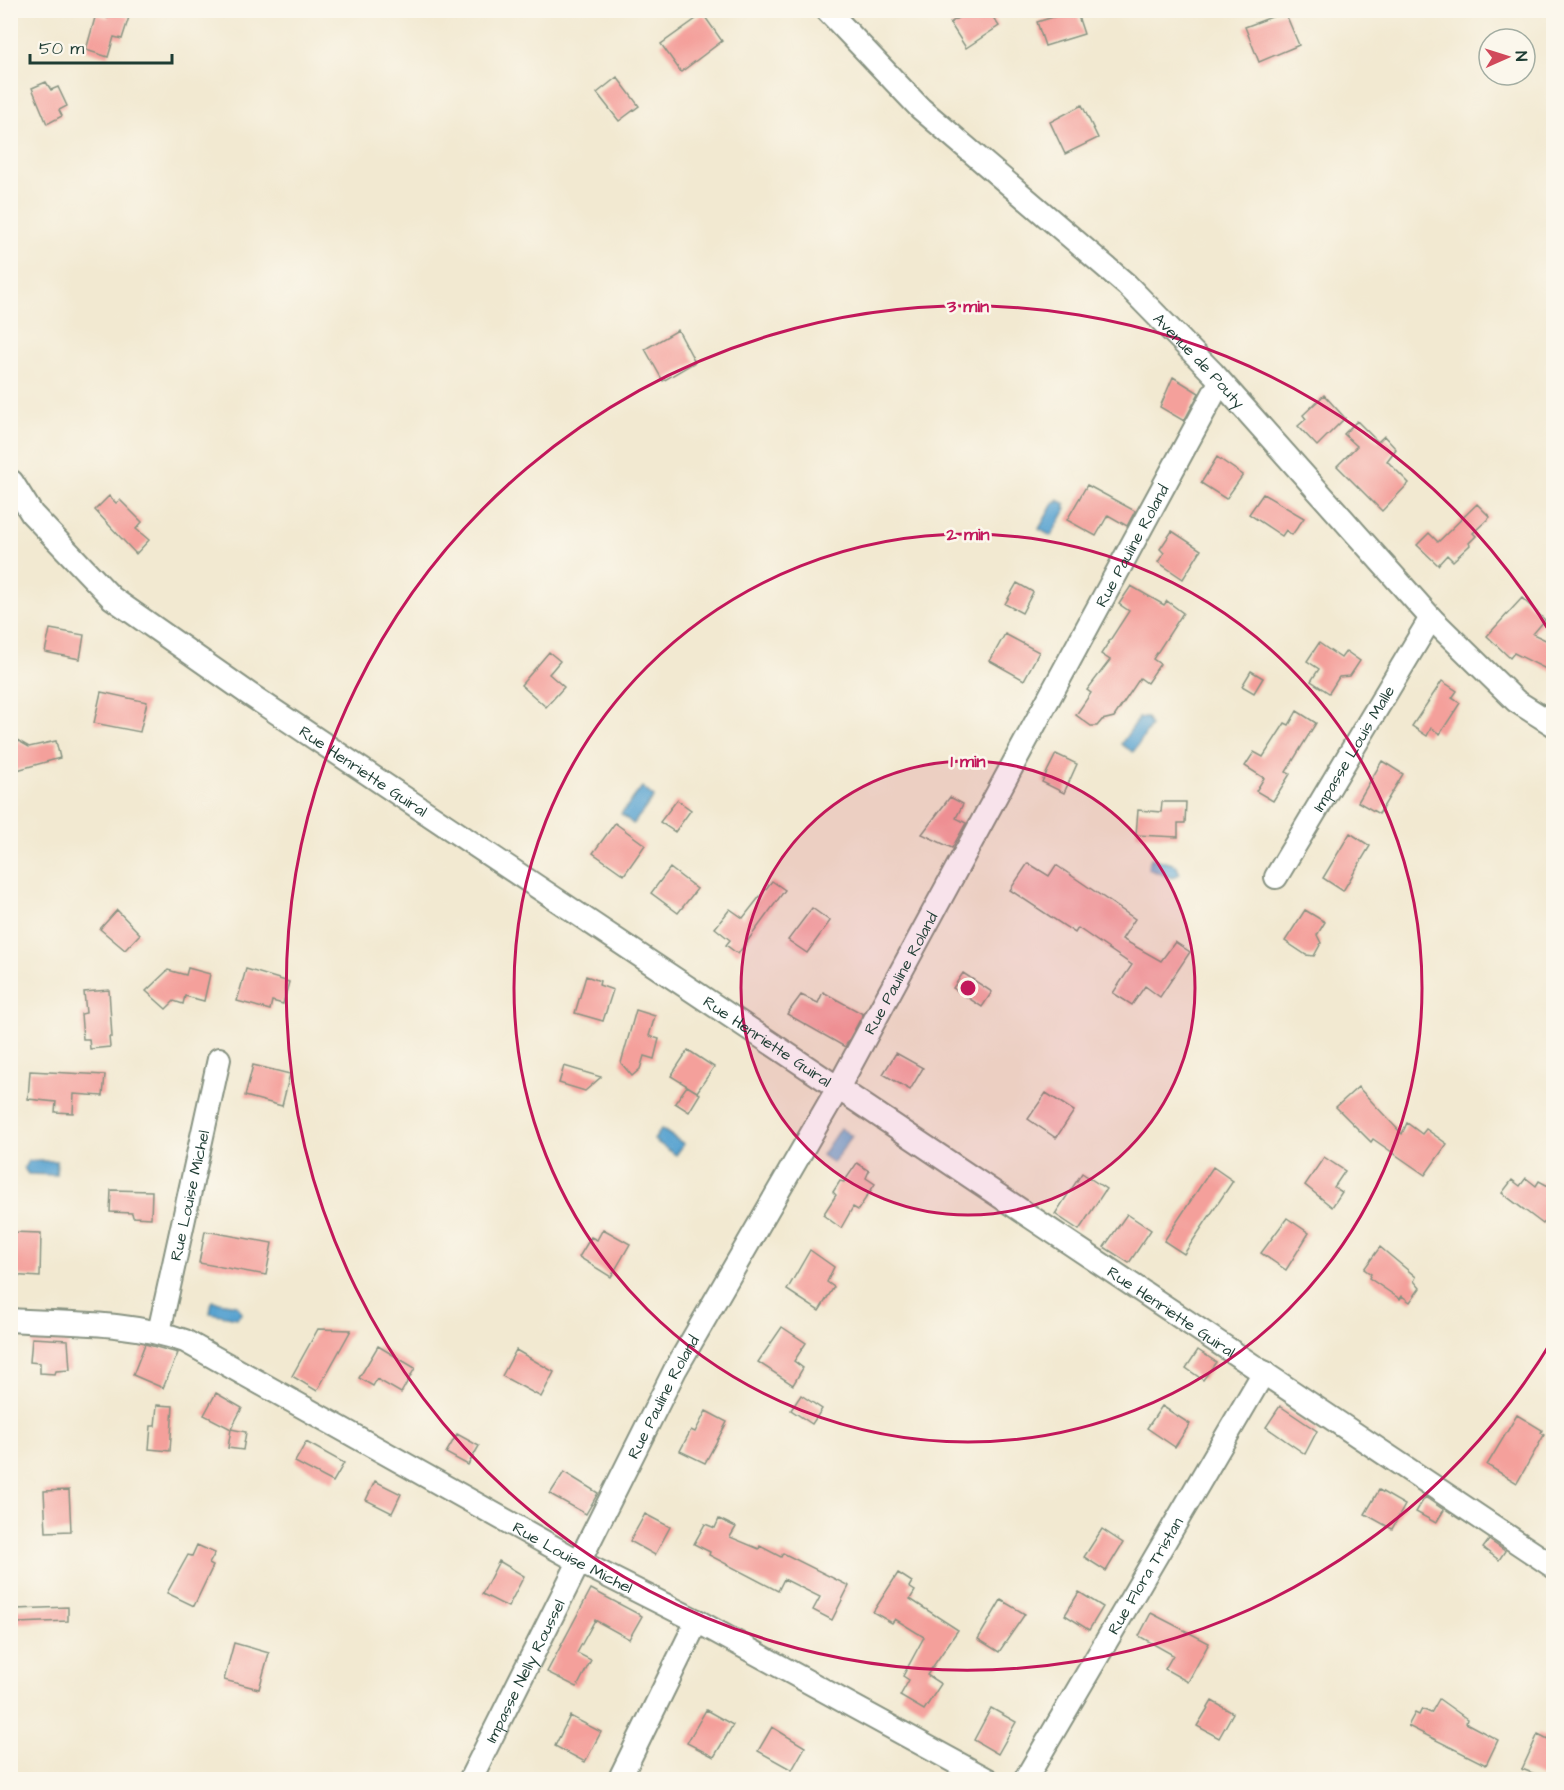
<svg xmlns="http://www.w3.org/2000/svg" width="1564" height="1790" font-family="'Architects Daughter',sans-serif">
  <rect width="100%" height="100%" fill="#fbf7ec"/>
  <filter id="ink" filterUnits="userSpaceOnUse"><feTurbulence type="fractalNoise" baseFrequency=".0167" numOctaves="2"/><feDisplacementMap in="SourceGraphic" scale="12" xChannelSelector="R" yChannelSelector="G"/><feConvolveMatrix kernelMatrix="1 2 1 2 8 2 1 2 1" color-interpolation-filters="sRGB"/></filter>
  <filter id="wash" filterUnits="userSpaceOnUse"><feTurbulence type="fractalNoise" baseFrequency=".008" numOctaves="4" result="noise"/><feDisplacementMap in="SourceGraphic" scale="24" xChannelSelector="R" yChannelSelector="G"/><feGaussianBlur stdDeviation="1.35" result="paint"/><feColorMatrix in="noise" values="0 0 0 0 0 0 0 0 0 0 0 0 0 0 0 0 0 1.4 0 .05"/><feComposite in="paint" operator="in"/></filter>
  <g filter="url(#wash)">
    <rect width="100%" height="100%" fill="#f2e9d1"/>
    <path fill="#58a3d0" stroke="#3c7082" stroke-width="1.5" d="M1058 500 1066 504 1064 507 1066 509 1051 536 1039 529 1054 502 1057 503Z
      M1139 718H1147L1151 726 1133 752 1121 744Z
      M642 787 654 797 633 824 621 814Z
      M1151 858 1176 865 1180 874 1172 878 1148 869Z
      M840 1128 852 1136 833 1163 822 1155Z
      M661 1129 684 1144 676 1155 654 1140Z
      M28 1161H57L56 1175 28 1174 24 1168Z
      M212 1301 237 1305 242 1313 237 1318 210 1313Z"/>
    <g id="blocks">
      <path fill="#f4a09b" d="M970 10H988L999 26 966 48 950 23Z
        M1076 10 1084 34 1045 46 1037 22Z
        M109 11 129 17 122 39 114 37 108 57 86 50 96 14 108 18Z
        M1285 12 1299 45 1259 62 1245 27Z
        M703 14 722 41 681 72 661 44Z
        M617 77 639 106 619 121 597 93Z
        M46 82 51 90 58 87 67 106 59 110 62 116 47 124 32 88Z
        M1082 105 1098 138 1065 154 1050 122Z
        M678 330 695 362 663 381 645 349Z
        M1173 377 1199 393 1184 421 1160 407Z
        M1324 395 1345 418 1317 446 1298 426 1306 419 1303 415Z
        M1357 421 1378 442 1384 436 1396 449 1387 461 1409 483 1382 511 1337 466 1357 446 1344 434Z
        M1217 457 1243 475 1226 499 1201 483Z
        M1087 485 1135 511 1127 526 1108 515 1096 536 1067 520Z
        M1263 494 1304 518 1292 535 1286 530 1282 536 1249 514Z
        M109 496 116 503 120 500 142 522 136 529 149 540 136 554 95 510Z
        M1477 504 1490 517 1473 533 1476 536 1469 543 1470 545 1453 561 1447 555 1438 565 1417 545 1429 533 1438 542Z
        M1172 531 1201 550 1183 579 1158 562 1164 553 1160 549Z
        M1017 583 1033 592 1022 613 1005 604Z
        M1131 586 1164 605 1167 601 1183 613 1153 659 1160 664 1147 683 1140 678 1114 717 1102 720 1097 726H1091L1076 715 1091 693 1087 690 1110 660 1101 654 1129 611 1119 604Z
        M1522 598 1545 620 1533 634 1554 644V673L1514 653 1510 658 1487 636Z
        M50 629 84 635 80 659 45 652Z
        M1005 634 1039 652 1024 680 990 661Z
        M1319 643 1341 658 1346 651 1360 661 1350 676 1339 677 1329 693 1311 681 1319 669 1307 661Z
        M549 652 560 661 549 674 564 687 546 707 521 685Z
        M1251 671 1263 678 1254 693 1242 686Z
        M1442 681 1457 691 1452 698 1460 703 1440 734 1431 728 1427 736 1412 726Z
        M101 692 147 702 140 732 94 723Z
        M1297 711 1316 723 1286 772 1290 774 1273 801 1256 791 1264 778 1245 766 1254 752 1263 757 1285 723 1289 725Z
        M10 736 29 747 56 741 60 758 10 772Z
        M1056 754 1077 764 1064 793 1042 782Z
        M1382 761 1403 774 1379 814 1358 802Z
        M950 797 963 804 956 818 966 823 952 848 922 834Z
        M677 800 691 810 675 832 660 822Z
        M1162 802H1186L1185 823H1178V837L1136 835 1138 810 1161 812Z
        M615 823 645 845 624 875 593 853Z
        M1350 833 1370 846 1343 891 1323 878Z
        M1028 863 1049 876 1056 865 1135 919 1122 939 1161 961 1175 942 1190 952 1160 997 1145 986 1132 1005 1113 993 1132 965 1078 928 1075 933 1010 890Z
        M670 868 697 889 678 913 651 893Z
        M772 881 785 890 738 954 726 945 730 940 715 928 730 909 743 918Z
        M812 908 830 921 807 953 788 940Z
        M117 910 140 934 125 950 100 929Z
        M1305 910 1325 922 1317 935 1321 943 1314 956 1306 955 1285 941Z
        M188 968 210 974 204 1001 185 996 183 1004 174 1001 166 1009 146 991 168 970 186 975Z
        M246 969 289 982 283 1004 272 1001 270 1010 237 1001Z
        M963 973 992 992 982 1007 953 988Z
        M586 976 600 981 599 985 613 990 603 1021 575 1013Z
        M109 990 112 1037H109L110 1047 90 1049 89 1039H83L81 1014 86 1013 84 992Z
        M823 992 863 1014 845 1047 787 1014 801 995 818 1003Z
        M636 1010 655 1016 649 1036 659 1039 654 1059 644 1056 640 1069 632 1076 621 1063Z
        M688 1050 714 1067 697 1092 671 1076Z
        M896 1053 923 1068 910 1090 883 1074Z
        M253 1065 290 1074 282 1106 245 1096Z
        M564 1066 601 1077 585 1091 559 1083Z
        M30 1071 105 1075 103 1096 74 1094 73 1113 55 1112 56 1102 28 1099Z
        M687 1086 700 1094 689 1112 675 1103Z
        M1358 1087 1402 1134 1407 1123 1422 1134 1426 1129 1447 1144 1425 1175 1373 1139 1371 1142 1336 1107Z
        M1046 1093 1074 1111 1056 1138 1028 1119Z
        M1324 1157 1345 1171 1334 1187 1342 1192 1332 1207 1305 1185Z
        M857 1163 869 1171 866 1178 875 1184 858 1210 853 1207 841 1228 823 1215 836 1195 833 1192 840 1181 844 1182Z
        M1213 1167 1233 1181 1184 1254 1164 1241Z
        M1082 1173 1106 1189 1079 1230 1055 1214Z
        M1526 1178 1536 1186 1539 1181 1554 1189V1209L1543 1224 1502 1193 1512 1180 1520 1186Z
        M111 1190 152 1191 151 1218 133 1217 132 1213 110 1212Z
        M1127 1214 1151 1230 1129 1263 1104 1247Z
        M1287 1218 1309 1233 1286 1270 1261 1253Z
        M603 1229 630 1244 611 1277 579 1257 591 1237 597 1240Z
        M205 1231 272 1243 266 1275 199 1263Z
        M10 1232 41 1233 40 1277 10 1275Z
        M1380 1247 1416 1277 1414 1281 1420 1288 1410 1302 1402 1296 1400 1299 1369 1278 1371 1274 1364 1269Z
        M810 1250 834 1267 827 1282 834 1287 819 1311 787 1290Z
        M782 1327 806 1343 794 1361 803 1368 793 1385 758 1362Z
        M318 1329 351 1330 317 1391 292 1376Z
        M32 1338 68 1340 70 1370 56 1371 55 1374 40 1373V1363L30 1362Z
        M145 1344 178 1353 163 1388 133 1375Z
        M378 1346 415 1368 401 1393 377 1379 373 1386 359 1378Z
        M516 1350 554 1372 541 1397 502 1376Z
        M1198 1350 1216 1362 1203 1380 1186 1368Z
        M216 1393 242 1408 231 1429 204 1415Z
        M801 1395 822 1409 812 1424 791 1410Z
        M157 1405 173 1406 170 1451 149 1449 151 1426H155Z
        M1162 1406 1190 1424 1175 1447 1147 1428Z
        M1280 1406 1317 1431 1305 1454 1266 1427Z
        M706 1411 727 1422 705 1463 680 1451 691 1430 695 1432Z
        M1517 1415 1542 1430 1541 1433 1544 1435 1517 1483 1487 1465Z
        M231 1429 246 1432 243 1450 228 1448Z
        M457 1434 479 1446 468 1465 446 1453Z
        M306 1442 344 1463 333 1482 295 1462Z
        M564 1472 598 1493 586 1514 550 1494Z
        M375 1481 401 1494 392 1513 366 1500Z
        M69 1490 71 1531 46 1532 44 1491Z
        M1379 1490 1405 1505 1392 1529 1365 1514Z
        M1425 1497 1444 1510 1436 1523 1416 1512Z
        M645 1514 670 1527 655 1555 630 1541Z
        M719 1519 736 1527 730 1537 759 1549 760 1546 781 1557 783 1553 849 1586 832 1620 813 1610 820 1597 784 1579 778 1591 709 1555 710 1552 694 1544 705 1524 715 1528Z
        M1102 1529 1123 1543 1106 1571 1084 1557Z
        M1489 1540 1505 1551 1499 1560 1483 1548Z
        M197 1545 215 1553 209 1564 213 1566 194 1606 167 1593 188 1555 192 1556Z
        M499 1561 524 1576 508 1607 482 1594Z
        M898 1573 912 1582 909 1587 915 1591 910 1599 958 1630 927 1675 941 1684 924 1710 900 1696 909 1680 903 1676 924 1637 895 1619 892 1623 873 1612Z
        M591 1589 642 1616 629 1639 595 1620 577 1653 591 1660 577 1687 547 1672Z
        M1079 1592 1103 1607 1089 1630 1065 1615Z
        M1001 1600 1025 1614 999 1652 978 1639Z
        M68 1607V1621L17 1623 16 1609Z
        M1151 1613 1209 1643 1188 1682 1165 1669 1173 1655 1139 1636Z
        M234 1643 269 1653 259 1689 224 1680Z
        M1439 1699 1467 1719 1466 1723 1498 1740 1486 1765 1408 1726 1415 1713 1419 1715 1422 1709 1431 1713Z
        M1212 1701 1233 1713 1219 1738 1197 1726Z
        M991 1708 1016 1722 998 1754 974 1740Z
        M706 1710 733 1725 714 1757 687 1743Z
        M570 1716 601 1732 585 1762 555 1746Z
        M772 1727 805 1747 792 1770 758 1751Z
        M1538 1734 1554 1742V1768L1548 1779 1522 1769Z"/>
    </g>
  </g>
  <g filter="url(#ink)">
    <use href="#blocks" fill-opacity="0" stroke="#889382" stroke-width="1.5"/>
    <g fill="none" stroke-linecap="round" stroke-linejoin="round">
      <defs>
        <g id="minor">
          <path id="s1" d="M827 10 920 108 1127 285 1213 373 1431 618 1516 701 1554 725"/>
          <path id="s2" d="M12 482 32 514 112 598 249 694 1554 1567"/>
          <path id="s3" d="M1276 877 1431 618"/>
          <path id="s4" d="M10 1320C68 1324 130 1321 185 1341L578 1561 697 1621 988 1780"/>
          <path id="s5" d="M159 1332 219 1059"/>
          <path id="s6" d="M470 1780 675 1370 838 1088 1220 382"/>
          <path d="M619 1780 697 1621"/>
          <path id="s7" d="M1025 1780 1264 1372"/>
        </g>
      </defs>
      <use href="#minor" stroke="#889382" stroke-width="26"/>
      <use href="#minor" stroke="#fff" stroke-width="22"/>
    </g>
  </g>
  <circle cx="968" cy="988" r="227" fill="#c2185b" fill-opacity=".12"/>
  <g fill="none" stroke="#c2185b" stroke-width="3">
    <circle cx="968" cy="988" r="227"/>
    <circle cx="968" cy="988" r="454"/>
    <path d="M1553 1339A682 682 0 1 1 1553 637"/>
  </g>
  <g text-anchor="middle" stroke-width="5" stroke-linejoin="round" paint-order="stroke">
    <g font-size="16" fill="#1f3d34" stroke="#fbf7ec">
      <text dy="6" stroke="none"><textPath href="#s1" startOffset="512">Avenue de Pouty</textPath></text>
      <text dy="6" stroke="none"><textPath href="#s6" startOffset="1401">Rue Pauline Roland</textPath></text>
      <text dy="6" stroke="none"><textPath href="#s3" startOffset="150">Impasse Louis Malle</textPath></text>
      <text dy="6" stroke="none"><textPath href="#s2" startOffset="459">Rue Henriette Guiral</textPath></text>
      <text dy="6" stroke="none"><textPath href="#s6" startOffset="915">Rue Pauline Roland</textPath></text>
      <text dy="6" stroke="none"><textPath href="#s2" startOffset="945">Rue Henriette Guiral</textPath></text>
      <text dy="6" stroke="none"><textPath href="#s5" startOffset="140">Rue Louise Michel</textPath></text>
      <text dy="6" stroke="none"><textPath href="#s2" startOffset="1431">Rue Henriette Guiral</textPath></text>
      <text dy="6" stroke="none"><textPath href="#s6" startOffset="429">Rue Pauline Roland</textPath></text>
      <text dy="6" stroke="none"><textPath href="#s4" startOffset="621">Rue Louise Michel</textPath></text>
      <text dy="6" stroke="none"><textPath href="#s7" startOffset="237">Rue Flora Tristan</textPath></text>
      <text dy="6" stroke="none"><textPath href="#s6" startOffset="122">Impasse Nelly Roussel</textPath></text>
    </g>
  </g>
  <circle cx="968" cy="988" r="9" fill="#c2185b" stroke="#fbf7ec" stroke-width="3"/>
  <g font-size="18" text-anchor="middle" font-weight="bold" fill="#c2185b" stroke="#fbf7ec" stroke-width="5" stroke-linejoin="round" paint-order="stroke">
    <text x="968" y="312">3 min</text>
    <text x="968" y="540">2 min</text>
    <text x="968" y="767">1 min</text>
  </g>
  <rect width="1564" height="1790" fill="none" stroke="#fbf7ec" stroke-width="36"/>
  <g transform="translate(1507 57) rotate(87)"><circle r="28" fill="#fbf7ec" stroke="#a3ada2" stroke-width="1.5"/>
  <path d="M0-4.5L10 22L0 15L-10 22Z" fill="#d1495b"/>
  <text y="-9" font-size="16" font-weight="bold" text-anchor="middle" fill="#1f3d34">N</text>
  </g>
  <path d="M30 54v9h142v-9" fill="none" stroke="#1f3d34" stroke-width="3"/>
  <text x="39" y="54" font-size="18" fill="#1f3d34" stroke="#fbf7ec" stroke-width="4.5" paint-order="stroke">50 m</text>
</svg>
